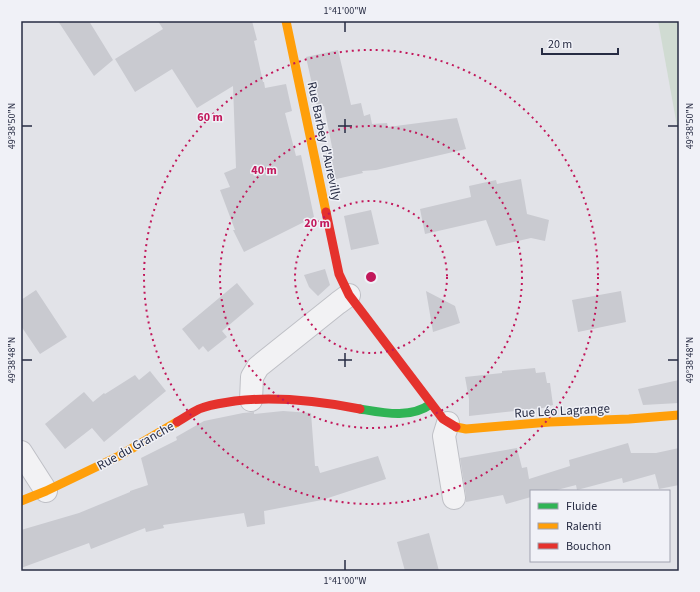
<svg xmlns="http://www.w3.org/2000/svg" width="700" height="592" font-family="'Source Sans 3',sans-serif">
  <rect width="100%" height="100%" fill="#e2e3e8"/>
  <path fill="#d0dbd2" d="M658 21H679V137Z"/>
  <path fill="#c9cad0" d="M58 21H89L113 60 94 76Z
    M158 21H252L257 40 254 41 263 82H264L265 88 286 84 292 111 285 113 296 156 301 155 314 217 244 252 233 230H235L220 190 230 187 224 173 236 168 233 86 197 108 172 69 135 92 115 59 163 29Z
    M338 50 351 105 361 103 364 116 370 114 372 124 387 123 388 127 457 118 466 149 376 170 362 171 363 173 332 180 325 149 332 147 324 106 317 107 306 57Z
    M521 179 527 214 549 220 545 241 531 238 496 246 486 220 425 234 420 209 471 197 469 186 496 180 497 184Z
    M371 210 379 244 351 250 344 216Z
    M325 269 330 285 318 296 309 287 304 275Z
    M237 283 254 304 222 331 227 337 208 352 203 346 199 350 182 329Z
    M36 290 67 337 40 354 21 326V300Z
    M426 291 455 306 460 323 433 332Z
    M621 291 626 322 578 332 572 300Z
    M535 368 536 373 545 372 547 383H550L553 405 543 408 469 416V399L465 377 502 373V371Z
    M150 371 166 391 104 442 92 428 65 449 45 424 84 392 93 402 104 393 105 394 135 375 139 380Z
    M679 380V403L643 405 638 389Z
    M283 411 311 413 315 466H318L320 473 378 456 386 479 322 500 264 511 265 524 247 527 244 513 163 525 164 528 146 532 145 528 91 549 89 543 21 568V530L79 513 130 492V491L148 485 141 458 177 440 176 437 204 421 243 413 254 412V414Z
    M628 443 631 453H656L679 448V485L659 489 655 474 623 483 622 478 577 490 576 485 553 491H531V497L506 504 503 495 466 502V496L460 458 517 448 522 468 527 467 529 479 570 466 569 460Z
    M429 533 439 571H405L397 542Z"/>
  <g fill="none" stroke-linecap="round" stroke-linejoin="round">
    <defs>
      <path id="street" d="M251 400 252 377 258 367 338 303 349 295
        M448 423 444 436 454 498
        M21 452 46 491"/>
    </defs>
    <use href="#street" stroke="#bfc0c6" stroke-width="24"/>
    <use href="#street" stroke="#f2f2f4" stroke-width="22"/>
    <path stroke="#30b455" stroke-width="9" d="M360 409C384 413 410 419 431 404"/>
    <path stroke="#ff9f0a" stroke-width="9" d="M286 21 326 212
      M456 427 466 429 550 422 629 419 679 415
      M21 501 46 491 119 456 177 422"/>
    <path stroke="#e5322d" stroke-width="9" d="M326 212 339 274 349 295 443 419 456 427
      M177 422C184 418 191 413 199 409 210 404 223 403 235 401 277 396 319 401 360 409"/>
  </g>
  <path fill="none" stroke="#272c43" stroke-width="1.5" d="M345 22V32M345 119V133M22 126H32M338 126H352M668 126H678M345 353V367M22 360H32M338 360H352M668 360H678M345 560V570"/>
  <g fill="none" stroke="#c2185b" stroke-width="2" stroke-dasharray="2 4">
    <circle cx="371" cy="277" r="76"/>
    <circle cx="371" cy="277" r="151"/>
    <circle cx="371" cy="277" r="227"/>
  </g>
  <g text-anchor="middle" stroke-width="3" stroke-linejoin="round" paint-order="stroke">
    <g font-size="13" fill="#272c43" stroke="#f0f1f7">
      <text transform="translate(325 141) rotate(78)" y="5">Rue Barbey d'Aurevilly</text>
      <text transform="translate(562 410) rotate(-3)" y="5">Rue Léo Lagrange</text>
      <text transform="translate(135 445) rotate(-29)" y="5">Rue du Granche</text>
    </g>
  </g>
  <circle cx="371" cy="277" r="6" fill="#c2185b" stroke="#f0f1f7" stroke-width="2"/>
  <g font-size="12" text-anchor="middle" font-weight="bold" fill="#c2185b" stroke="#f0f1f7" stroke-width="3" stroke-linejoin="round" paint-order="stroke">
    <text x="210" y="121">60 m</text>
    <text x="264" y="174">40 m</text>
    <text x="317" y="227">20 m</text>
  </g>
  <rect width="700" height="592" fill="none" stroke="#f0f1f7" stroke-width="44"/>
  <rect x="530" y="490" width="140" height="72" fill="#f0f1f7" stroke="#a0a2af"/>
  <rect x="538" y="503" width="20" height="6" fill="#30b455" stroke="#a0a2af"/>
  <text x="566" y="510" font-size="12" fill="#272c43">Fluide</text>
  <rect x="538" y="523" width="20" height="6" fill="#ff9f0a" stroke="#a0a2af"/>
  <text x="566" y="530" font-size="12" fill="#272c43">Ralenti</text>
  <rect x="538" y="543" width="20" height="6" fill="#e5322d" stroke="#a0a2af"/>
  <text x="566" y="550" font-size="12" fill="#272c43">Bouchon</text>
  <path d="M542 48v6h76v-6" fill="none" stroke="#272c43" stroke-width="2"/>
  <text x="548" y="48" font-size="12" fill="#272c43" stroke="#f0f1f7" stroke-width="3" paint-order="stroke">20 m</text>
  <rect x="22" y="22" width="656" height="548" fill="none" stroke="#272c43" stroke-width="1.5"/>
  <g font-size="10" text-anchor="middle" fill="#272c43">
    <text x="345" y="14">1°41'00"W</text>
    <text transform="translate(11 126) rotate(-90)" y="4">49°38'50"N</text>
    <text transform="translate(689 126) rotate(-90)" y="4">49°38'50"N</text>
    <text transform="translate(11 360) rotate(-90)" y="4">49°38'48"N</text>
    <text transform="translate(689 360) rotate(-90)" y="4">49°38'48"N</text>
    <text x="345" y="584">1°41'00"W</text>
  </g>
</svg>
